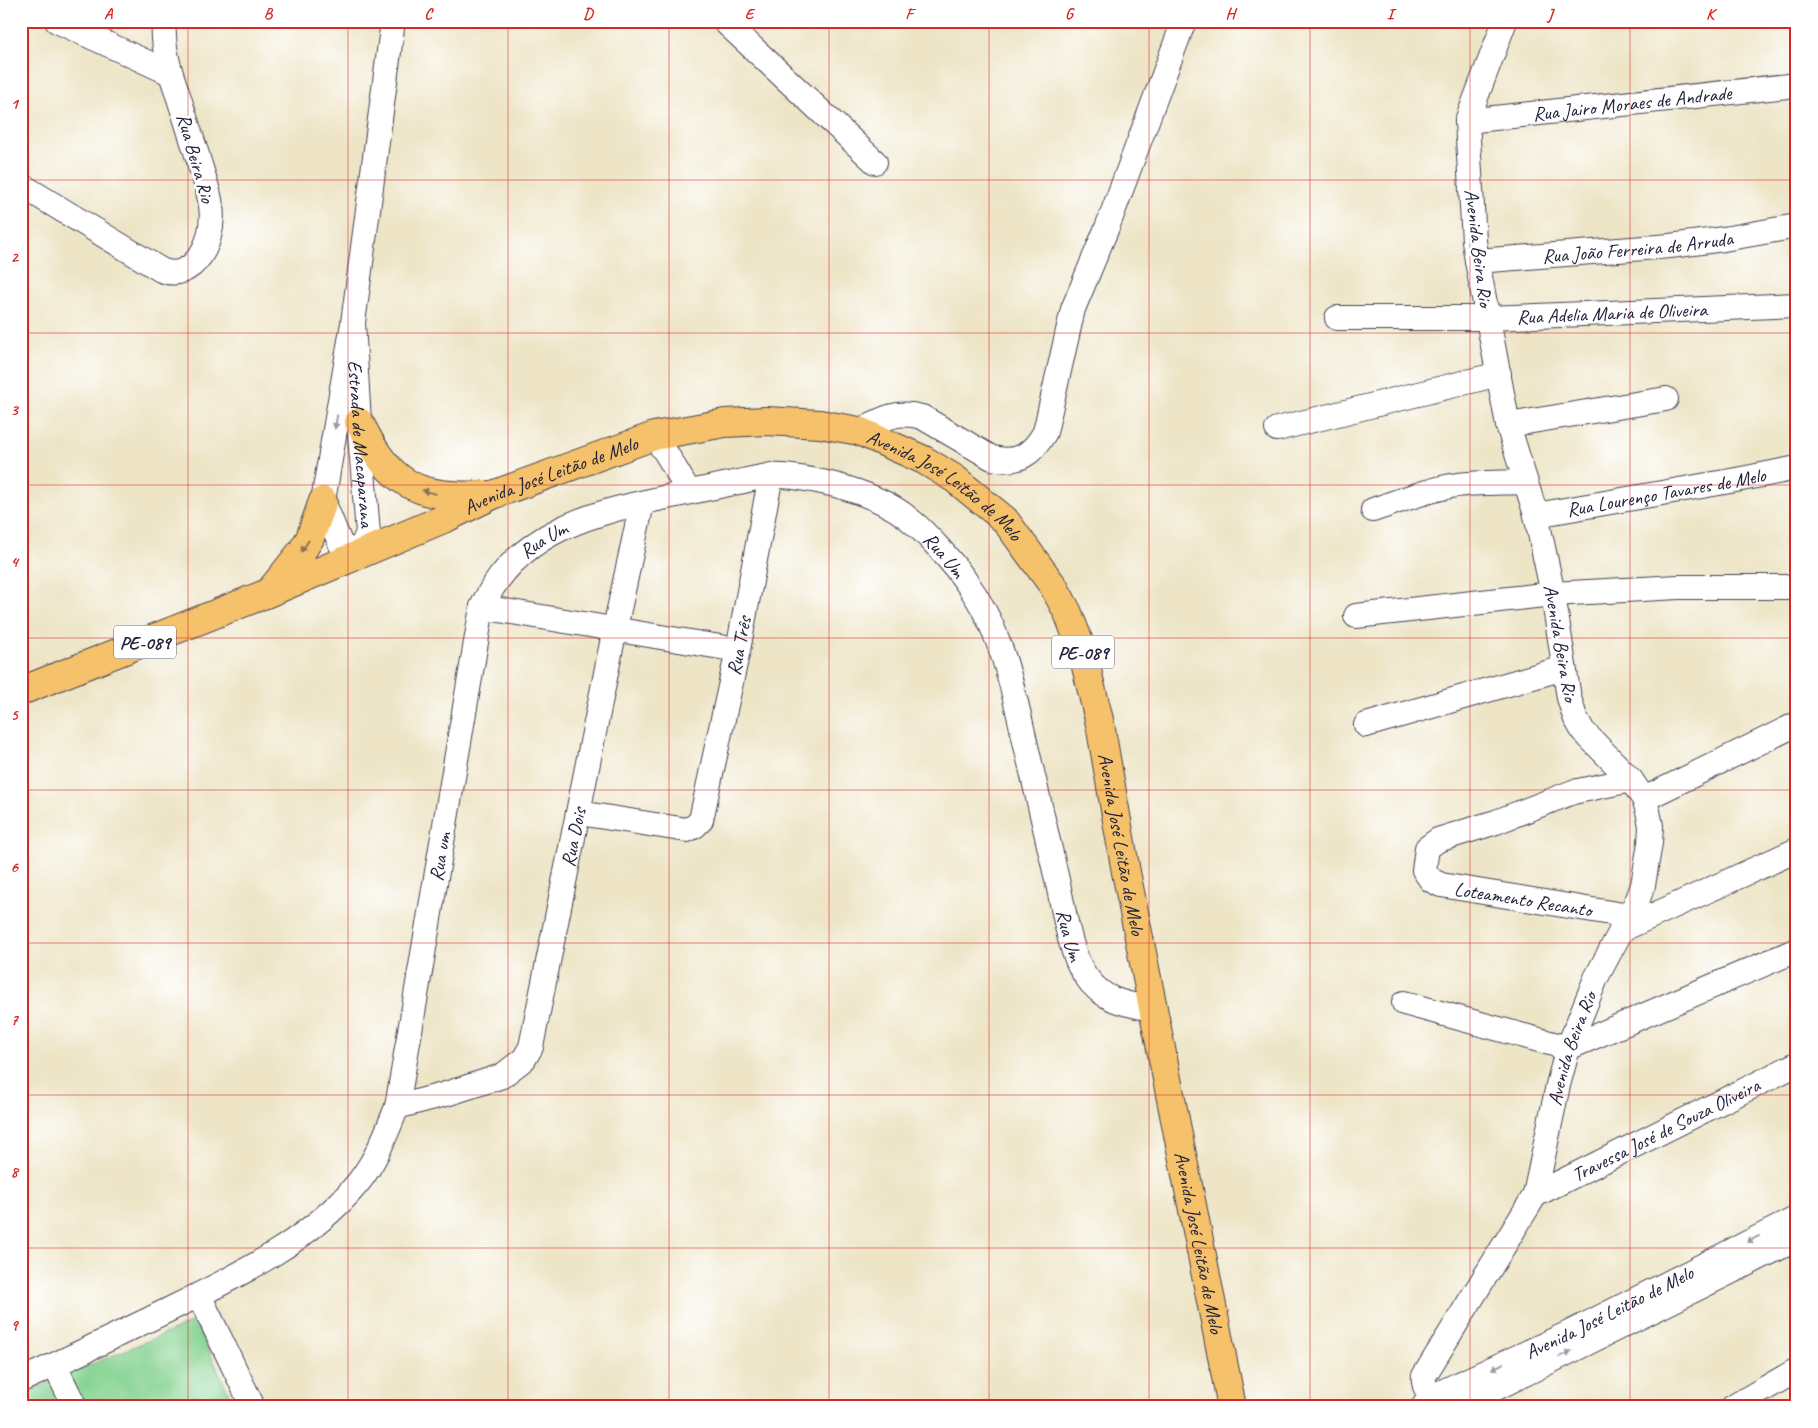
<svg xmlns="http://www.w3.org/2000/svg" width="1818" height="1428" font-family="Caveat,sans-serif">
  <rect width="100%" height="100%" fill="#fff"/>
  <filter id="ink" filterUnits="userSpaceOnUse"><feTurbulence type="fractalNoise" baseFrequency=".02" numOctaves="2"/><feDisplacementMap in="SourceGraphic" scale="10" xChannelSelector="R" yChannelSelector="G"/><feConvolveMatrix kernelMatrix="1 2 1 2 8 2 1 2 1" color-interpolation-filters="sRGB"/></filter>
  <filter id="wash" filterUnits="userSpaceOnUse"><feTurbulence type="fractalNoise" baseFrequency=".0096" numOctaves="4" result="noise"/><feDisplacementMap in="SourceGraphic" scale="20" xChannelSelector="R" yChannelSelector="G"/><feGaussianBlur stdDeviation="1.12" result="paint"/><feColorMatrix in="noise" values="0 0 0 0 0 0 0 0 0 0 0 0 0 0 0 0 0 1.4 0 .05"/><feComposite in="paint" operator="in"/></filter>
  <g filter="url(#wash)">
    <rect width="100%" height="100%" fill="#eee5c7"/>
    <path fill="#86d392" stroke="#547a66" d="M195 1321 235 1407H21V1394Z"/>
  </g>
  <g filter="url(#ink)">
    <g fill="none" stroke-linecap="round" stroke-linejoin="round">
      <defs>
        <g id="minor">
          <path d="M57 21 170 73"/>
          <path d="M724 21 875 162"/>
          <path id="s1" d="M1467 121 1797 85"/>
          <path d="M21 185 161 270C173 275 182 273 192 265 208 251 214 226 211 206 209 189 202 173 198 158 191 136 184 114 177 92 169 69 162 46 164 21"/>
          <path id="s2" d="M1477 261 1670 246 1724 239 1797 226"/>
          <path id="s3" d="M1337 318H1488L1797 305"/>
          <path id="s4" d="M353 323 359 422 368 533 358 554 341 545 323 501 353 323 393 21"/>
          <path d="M1508 425 1666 399"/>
          <path d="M1277 429 1499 374"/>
          <path d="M859 431C882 419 896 410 922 417L992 458C1018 464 1032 455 1045 432L1073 309 1108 225 1184 21"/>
          <path d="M654 436 666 453 689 492"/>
          <path d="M1373 510C1399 501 1424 491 1451 486 1475 482 1500 483 1525 482"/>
          <path id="s5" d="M1536 515 1736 480 1797 468"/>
          <path d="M482 607 738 650"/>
          <path d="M1356 616 1553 594 1678 587H1797"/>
          <path d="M1366 725 1564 668"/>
          <path d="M1644 799 1797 724"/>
          <path id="s6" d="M579 813 687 830 695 826 701 820 738 650 771 475"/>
          <path d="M1629 916 1441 885 1431 880 1424 870 1427 848 1438 840 1496 822 1573 792 1631 780"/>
          <path d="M1621 930 1797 850"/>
          <path d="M1404 1003 1568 1048 1797 950"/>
          <path id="s7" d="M397 1107 482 607C519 526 603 511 681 494 700 490 719 486 738 482 748 480 759 477 769 476 791 474 836 484 858 492 875 498 895 507 909 519 927 533 956 566 969 586 1003 633 1014 694 1027 750 1037 795 1048 839 1058 884 1064 911 1070 953 1085 975 1102 1001 1125 1004 1153 1009"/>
          <path id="s8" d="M1535 1195 1797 1064"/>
          <path d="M199 1295 253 1407"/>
          <path d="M55 1366 75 1407"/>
          <path id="s9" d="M21 1380C65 1361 108 1339 152 1318 221 1284 307 1245 357 1184 376 1161 386 1134 397 1107L446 1094 502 1076 524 1059 531 1047 615 628 642 503"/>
          <path id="s10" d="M1423 1407 1431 1397 1567 1334 1797 1218"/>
          <path id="s11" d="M1439 1407C1432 1399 1422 1387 1424 1376L1535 1195 1558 1085 1568 1048 1596 978 1638 899 1643 885 1650 843 1651 826 1648 811 1644 799 1631 780 1583 731 1575 717 1569 698 1553 594 1536 515 1508 425 1477 261 1474 241 1467 121 1505 21"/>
          <path d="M1458 1407 1797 1239"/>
          <path d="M1733 1407 1797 1370"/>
        </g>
        <g id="major">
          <path d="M359 422C366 434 371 446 379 456 407 496 442 497 486 495"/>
          <path d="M270 591 302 551 310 538 323 501"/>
          <path id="s12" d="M21 691 268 593 448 517 495 494 654 436 725 423 766 421 820 424 859 431 924 460 955 479 1005 520 1054 587 1068 613 1082 650 1100 724 1126 872 1232 1407"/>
        </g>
      </defs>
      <use href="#minor" stroke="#413f50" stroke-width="26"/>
      <use href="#major" stroke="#413f50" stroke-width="30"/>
      <use href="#minor" stroke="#fff" stroke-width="24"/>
      <use href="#major" stroke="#f5c16b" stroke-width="28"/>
    </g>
    <defs><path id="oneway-solid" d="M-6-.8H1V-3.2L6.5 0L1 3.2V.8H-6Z" transform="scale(1.25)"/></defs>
    <g fill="#9c9ca7">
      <use href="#oneway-solid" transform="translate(336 422) rotate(100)"/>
      <use href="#oneway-solid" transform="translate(1753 1239) rotate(153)"/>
      <use href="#oneway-solid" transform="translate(1565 1354) rotate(-26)"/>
      <use href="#oneway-solid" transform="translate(1498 1366) rotate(155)"/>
    </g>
    <g fill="#8c7253">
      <use href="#oneway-solid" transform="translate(429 492) rotate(-165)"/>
      <use href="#oneway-solid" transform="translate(305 546) rotate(123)"/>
    </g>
  </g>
  <path fill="none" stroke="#d62828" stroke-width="1" stroke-opacity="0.55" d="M188 21V1407M348 21V1407M508 21V1407M669 21V1407M829 21V1407M989 21V1407M1149 21V1407M1310 21V1407M1470 21V1407M1630 21V1407M21 180H1797M21 333H1797M21 485H1797M21 638H1797M21 790H1797M21 943H1797M21 1095H1797M21 1248H1797"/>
  <g text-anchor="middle" stroke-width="5" stroke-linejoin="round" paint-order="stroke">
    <g fill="#fff" stroke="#646476" stroke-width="1">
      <rect x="114" y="625.5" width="62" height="33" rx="4"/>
      <rect x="1052" y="635.5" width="62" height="33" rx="4"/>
    </g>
    <g font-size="19" font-weight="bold" fill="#22223b">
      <text x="145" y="649">PE-089</text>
      <text x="1083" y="659">PE-089</text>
    </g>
    <g font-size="20" fill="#22223b" stroke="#fff">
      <text dy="7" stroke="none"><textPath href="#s1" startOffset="166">Rua Jairo Moraes de Andrade</textPath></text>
      <text transform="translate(196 158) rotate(74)" y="7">Rua Beira Rio</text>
      <text dy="7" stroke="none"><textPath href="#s2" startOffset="161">Rua João Ferreira de Arruda</textPath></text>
      <text transform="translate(1479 248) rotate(83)" y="7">Avenida Beira Rio</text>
      <text dy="7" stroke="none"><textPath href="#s3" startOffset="275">Rua Adelia Maria de Oliveira</textPath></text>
      <text dy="7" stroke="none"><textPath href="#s4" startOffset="121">Estrada de Macaparana</textPath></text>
      <text dy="7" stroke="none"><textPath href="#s12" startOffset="572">Avenida José Leitão de Melo</textPath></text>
      <text dy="7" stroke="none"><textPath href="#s12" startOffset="992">Avenida José Leitão de Melo</textPath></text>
      <text dy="7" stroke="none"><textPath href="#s5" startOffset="132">Rua Lourenço Tavares de Melo</textPath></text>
      <text dy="7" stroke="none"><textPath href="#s7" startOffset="600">Rua Um</textPath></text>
      <text dy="7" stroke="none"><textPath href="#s7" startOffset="1035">Rua Um</textPath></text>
      <text transform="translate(1561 643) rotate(80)" y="7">Avenida Beira Rio</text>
      <text dy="7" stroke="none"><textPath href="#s6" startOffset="305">Rua Três</textPath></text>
      <text dy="7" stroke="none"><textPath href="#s9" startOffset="844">Rua Dois</textPath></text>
      <text dy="7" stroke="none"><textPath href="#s12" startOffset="1412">Avenida José Leitão de Melo</textPath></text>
      <text dy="7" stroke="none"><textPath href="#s7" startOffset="254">Rua um</textPath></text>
      <text transform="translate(1523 899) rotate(9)" y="7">Loteamento Recanto</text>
      <text dy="7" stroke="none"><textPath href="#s7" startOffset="1440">Rua Um</textPath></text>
      <text dy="7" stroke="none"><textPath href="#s11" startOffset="399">Avenida Beira Rio</textPath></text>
      <text dy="7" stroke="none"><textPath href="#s8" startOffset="146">Travessa José de Souza Oliveira</textPath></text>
      <text dy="7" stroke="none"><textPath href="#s12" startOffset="1818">Avenida José Leitão de Melo</textPath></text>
      <text dy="7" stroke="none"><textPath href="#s10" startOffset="210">Avenida José Leitão de Melo</textPath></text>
    </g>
  </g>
  <rect width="1818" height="1428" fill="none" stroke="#fff" stroke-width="55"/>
  <rect x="28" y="28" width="1762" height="1372" fill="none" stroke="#d62828" stroke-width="2"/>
  <g font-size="16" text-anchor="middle" font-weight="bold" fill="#d62828">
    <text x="108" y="19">A</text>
    <text x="268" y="19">B</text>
    <text x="428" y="19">C</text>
    <text x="588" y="19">D</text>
    <text x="749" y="19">E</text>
    <text x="909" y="19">F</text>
    <text x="1069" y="19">G</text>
    <text x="1230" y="19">H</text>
    <text x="1390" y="19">I</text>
    <text x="1550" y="19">J</text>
    <text x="1710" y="19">K</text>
    <text x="14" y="109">1</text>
    <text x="14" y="262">2</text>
    <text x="14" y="415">3</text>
    <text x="14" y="567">4</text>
    <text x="14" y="720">5</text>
    <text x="14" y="872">6</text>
    <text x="14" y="1025">7</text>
    <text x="14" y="1177">8</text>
    <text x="14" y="1330">9</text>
  </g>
</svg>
